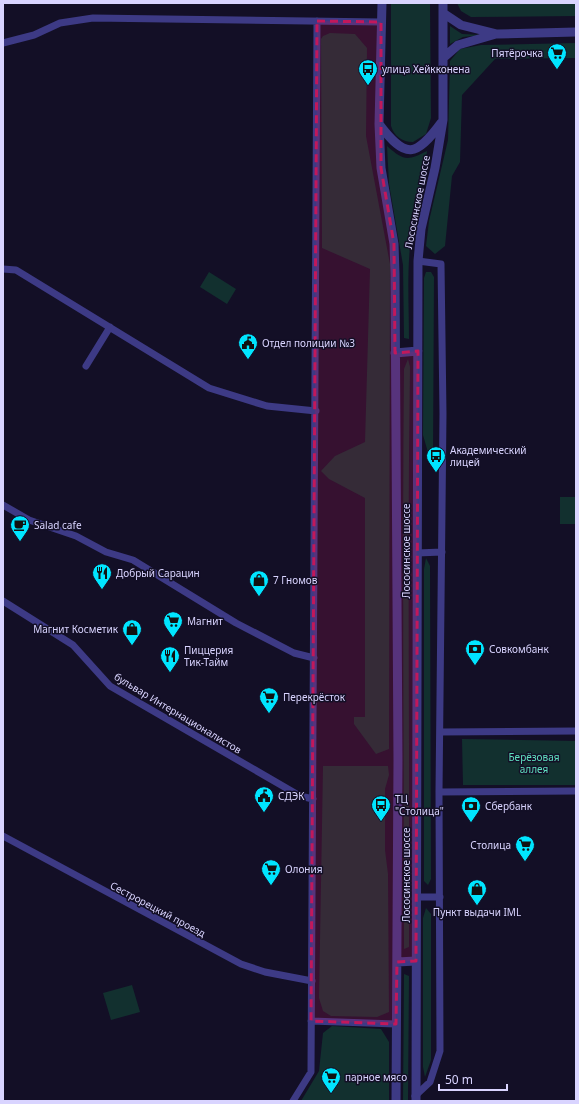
<svg xmlns="http://www.w3.org/2000/svg" width="579" height="1104" font-family="'Noto Sans',sans-serif">
  <rect width="100%" height="100%" fill="#130f26"/>
  <path fill="#12302f" d="M391 3H430L431 118 426 134 413 142C402 142 394 136 391 126Z
    M457 3H576V16L471 17 461 11Z
    M450 26 462 34 482 35 463 37 450 44Z
    M330 33 355 34 367 48 366 136 390 264 389 749 376 754 354 724V717H365V498L329 479 321 471 335 456 365 442 370 269 322 248 321 39 323 36Z
    M576 43V58L495 59 462 95 460 162 452 176 445 246 435 254 426 246 429 221 448 140 450 61 460 49 481 45Z
    M387 146C404 161 407 161 427 151 424 184 414 215 410 247 407 277 409 309 409 339L404 338 403 265 389 184Z
    M209 272 236 289 227 304 200 287Z
    M426 272H431L434 277 433 456H429L423 435 424 278Z
    M408 359 410 367C407 560 410 753 409 947L404 949C404 755 402 562 404 369Z
    M560 497H576V524H560Z
    M426 558 430 566 431 879 428 885 424 881V569Z
    M462 739 576 741V785H463Z
    M323 766H388L389 775 385 789V850L388 874 389 1012 377 1017 331 1016 323 1011 319 998Z
    M426 908 431 914V1060L425 1077 423 1067V918Z
    M404 974 409 976 408 1101H403Z
    M132 985 140 1012 111 1020 103 993Z
    M332 1026 381 1029 389 1042V1101H301L319 1071 323 1033Z"/>
  <g fill="none" stroke-linecap="round" stroke-linejoin="round">
    <path stroke="#3d3a85" stroke-width="7" d="M3 43 34 35 60 23 93 18 381 22
      M3 269 16 270 209 388 267 406 316 411
      M86 366 110 327
      M3 505 29 520 76 536 106 552 133 560 236 623 294 653 314 658
      M417 553 442 552
      M3 601 73 645 110 686 300 796 313 799
      M440 732 576 731
      M439 792 576 791
      M3 836 241 964 265 972 312 981
      M417 897H440
      M311 1021 396 1024
      M415 1096 430 1082 440 1051 439 792 443 414 441 264 418 261
      M293 1101 311 1072 317 21"/>
    <path stroke="#3d3a85" stroke-width="9" d="M382 3 379 124 381 168 394 244 395 274 398 760 396 1101
      M443 13 461 25 497 34 576 32
      M443 58 458 45 496 34
      M379 124C406 160 416 157 441 123
      M395 353 418 351
      M397 962 416 961
      M416 1101 418 261 421 229 435 168 443 120V3"/>
  </g>
  <path fill="#c2185b" fill-opacity="0.2" stroke="#c2185b" stroke-width="3" stroke-dasharray="8 5" stroke-linejoin="round" d="M317 21 381 22V168L394 244 395 353 418 351 416 961 397 962 396 1024 311 1021Z"/>
  <defs>
    <symbol id="supermarket-pin" viewBox="-11 -11 22 30"><path d="M0 17L-7.5 6A9.5 9.5 0 1 1 7.5 6Z" fill="#00e5ff" stroke="#130f26"/><path d="M-6-5.5h2.5l.6 2H6L4.5 2H-2.5L-4.4-4H-6ZM-1.5 3.2a1.3 1.3 0 1 0 .1 0ZM3 3.2a1.3 1.3 0 1 0 .1 0Z" fill="#111"/></symbol>
    <symbol id="bus-pin" viewBox="-11 -11 22 30"><path d="M0 17L-7.5 6A9.5 9.5 0 1 1 7.5 6Z" fill="#00e5ff" stroke="#130f26"/><path d="M-5-6H5V4H4V6H2V4H-2V6H-4V4H-5ZM-3.5-4V0h7V-4ZM-3.5 1.2v1.5H-2V1.2ZM2 1.2v1.5H3.5V1.2Z" fill="#111"/></symbol>
    <symbol id="civic-pin" viewBox="-11 -11 22 30"><path d="M0 17L-7.5 6A9.5 9.5 0 1 1 7.5 6Z" fill="#00e5ff" stroke="#130f26"/><path d="M-.6-6.5H3V-4.5H.6V-3L4-1V1h2V6H-6V1h2V-1L-.6-3ZM-1.2 2.5V6h2.4V2.5Z" fill="#111"/></symbol>
    <symbol id="cafe-pin" viewBox="-11 -11 22 30"><path d="M0 17L-7.5 6A9.5 9.5 0 1 1 7.5 6Z" fill="#00e5ff" stroke="#130f26"/><path d="M-5.5-4.5H6V0H3Q3 3.5 0 3.5H-2.5Q-5.5 3.5-5.5 0ZM3-3.2v2h1.7v-2ZM-6 4.5H4V6H-6Z" fill="#111"/></symbol>
    <symbol id="restaurant-pin" viewBox="-11 -11 22 30"><path d="M0 17L-7.5 6A9.5 9.5 0 1 1 7.5 6Z" fill="#00e5ff" stroke="#130f26"/><path d="M-5-6h1v4h1v-4h1v4h1v-4h1v5L-1.5 .5V6h-2V.5L-5-1ZM5-6V6H3V1.5H1.5Q1.5-4 5-6Z" fill="#111"/></symbol>
    <symbol id="shop-pin" viewBox="-11 -11 22 30"><path d="M0 17L-7.5 6A9.5 9.5 0 1 1 7.5 6Z" fill="#00e5ff" stroke="#130f26"/><path d="M-5-2.5h2.3a2.7 3.5 0 0 1 5.4 0H5L5.5 6h-11ZM-1.5-2.5h3a1.5 2.3 0 0 0-3 0Z" fill="#111"/></symbol>
    <symbol id="bank-pin" viewBox="-11 -11 22 30"><path d="M0 17L-7.5 6A9.5 9.5 0 1 1 7.5 6Z" fill="#00e5ff" stroke="#130f26"/><path d="M-6-4H6V4H-6ZM0-2.3a2.3 2.3 0 1 0 0 4.6a2.3 2.3 0 1 0 0-4.6Z" fill="#111"/></symbol>
  </defs>
  <g fill-rule="evenodd">
    <use href="#supermarket-pin" x="546" y="42" width="22" height="30"/>
    <use href="#bus-pin" x="357" y="58" width="22" height="30"/>
    <use href="#civic-pin" x="237" y="332" width="22" height="30"/>
    <use href="#bus-pin" x="425" y="445" width="22" height="30"/>
    <use href="#cafe-pin" x="9" y="514" width="22" height="30"/>
    <use href="#restaurant-pin" x="91" y="562" width="22" height="30"/>
    <use href="#shop-pin" x="248" y="569" width="22" height="30"/>
    <use href="#supermarket-pin" x="162" y="610" width="22" height="30"/>
    <use href="#shop-pin" x="121" y="618" width="22" height="30"/>
    <use href="#bank-pin" x="464" y="638" width="22" height="30"/>
    <use href="#restaurant-pin" x="159" y="645" width="22" height="30"/>
    <use href="#supermarket-pin" x="258" y="686" width="22" height="30"/>
    <use href="#civic-pin" x="253" y="785" width="22" height="30"/>
    <use href="#bus-pin" x="370" y="794" width="22" height="30"/>
    <use href="#bank-pin" x="460" y="795" width="22" height="30"/>
    <use href="#supermarket-pin" x="514" y="834" width="22" height="30"/>
    <use href="#supermarket-pin" x="260" y="858" width="22" height="30"/>
    <use href="#shop-pin" x="466" y="878" width="22" height="30"/>
    <use href="#supermarket-pin" x="320" y="1066" width="22" height="30"/>
  </g>
  <g text-anchor="middle" stroke-width="3" stroke-linejoin="round" paint-order="stroke">
    <g font-size="10" fill="#d9d4ff" stroke="#130f26" text-anchor="start">
      <text x="543" y="57" text-anchor="end">Пятёрочка</text>
      <text x="382" y="73">улица Хейкконена</text>
      <text x="262" y="347">Отдел полиции №3</text>
      <text x="450" y="454">Академический<tspan x="450" dy="12">лицей</tspan></text>
      <text x="34" y="529">Salad cafe</text>
      <text x="116" y="577">Добрый Сарацин</text>
      <text x="273" y="584">7 Гномов</text>
      <text x="187" y="625">Магнит</text>
      <text x="118" y="633" text-anchor="end">Магнит Косметик</text>
      <text x="489" y="653">Совкомбанк</text>
      <text x="184" y="654">Пиццерия<tspan x="184" dy="12">Тик-Тайм</tspan></text>
      <text x="283" y="701">Перекрёсток</text>
      <text x="278" y="800">СДЭК</text>
      <text x="395" y="803">ТЦ<tspan x="395" dy="12">"Столица"</tspan></text>
      <text x="485" y="810">Сбербанк</text>
      <text x="511" y="849" text-anchor="end">Столица</text>
      <text x="285" y="873">Олония</text>
      <text x="477" y="916" text-anchor="middle">Пункт выдачи IML</text>
      <text x="345" y="1081">парное мясо</text>
    </g>
    <g font-size="10" fill="#d9d4ff" stroke="#130f26">
      <text transform="translate(417 202) rotate(-79)" y="4">Лососинское шоссе</text>
      <text transform="translate(406 551) rotate(-90)" y="4">Лососинское шоссе</text>
      <text transform="translate(178 713) rotate(31)" y="4">бульвар Интернационалистов</text>
      <text transform="translate(406 875) rotate(-90)" y="4">Лососинское шоссе</text>
      <text transform="translate(158 909) rotate(28)" y="4">Сестрорецкий проезд</text>
    </g>
    <g font-size="10" fill="#5fe0c0" stroke="#130f26">
      <text x="534" y="761">Берёзовая<tspan x="534" dy="12">аллея</tspan></text>
    </g>
  </g>
  <rect width="579" height="1104" fill="none" stroke="#d9d4ff" stroke-width="8"/>
  <path d="M439 1084v6h68v-6" fill="none" stroke="#d9d4ff" stroke-width="2"/>
  <text x="445" y="1084" font-size="12" fill="#d9d4ff" stroke="#130f26" stroke-width="3" paint-order="stroke">50 m</text>
</svg>
